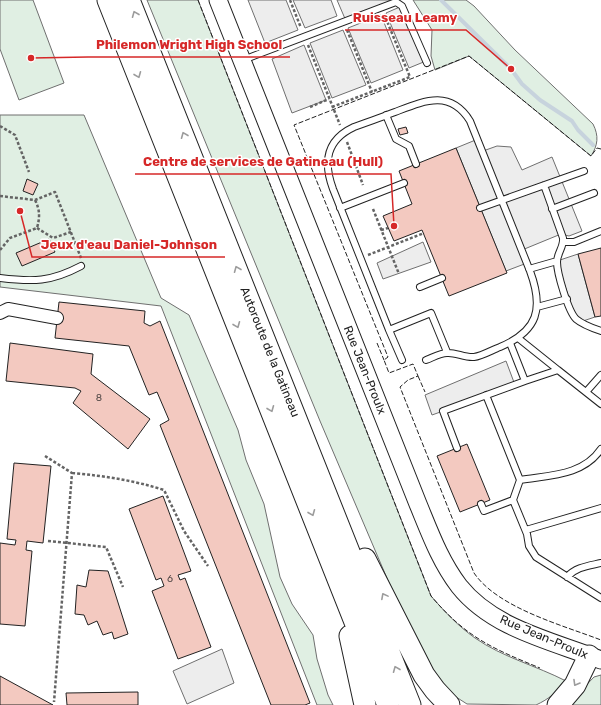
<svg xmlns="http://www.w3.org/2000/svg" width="601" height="705" font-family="Rubik,sans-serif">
  <rect width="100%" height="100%" fill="#fff"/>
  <path fill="#e0efe3" stroke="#6f6f6f" d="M0 0H33L64 83 19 100 0 49Z
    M147 0H198L431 596C444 611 458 626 475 638 502 657 537 666 566 681 557 692 549 699 536 705L467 704 453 695 442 685 426 657 389 583 320 421Z
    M413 0H466L474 6 515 50 593 124C599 136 598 145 591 156L469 56 435 70 431 56 432 30Z
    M0 115H84L161 298 189 315 238 430 246 460 264 504 280 577 292 604 313 635 317 659 328 695 333 705H317L161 306 0 287Z
    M601 675V705H567L594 677Z"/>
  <path fill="#ededed" stroke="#6f6f6f" d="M248 0H286L298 30 265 43Z
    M293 0H331L337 16 305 28Z
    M337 0H389L390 4 346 21Z
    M402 6 426 61 409 68 386 13Z
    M381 15 403 70 371 83 348 28Z
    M343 30 366 85 332 98 310 43Z
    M304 45 326 100 292 113 272 59Z
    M478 139 483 151 497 146 511 147 522 170 552 157 582 231 569 236 561 234 522 250 527 263 506 271 456 148Z
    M423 242 431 262 383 279 377 263Z
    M578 254 595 317 580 322 575 317 557 261Z
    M506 361 515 385 432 415 425 395Z
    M222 649 234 683 187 704 173 671Z"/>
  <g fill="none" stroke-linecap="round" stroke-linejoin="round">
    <path stroke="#c7d3dd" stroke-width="4" d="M441 0 511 69 522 84 540 100 572 121 578 130 593 145"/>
  </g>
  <path fill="#f3c9c0" stroke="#222" d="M406 127 408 133 400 135 398 129Z
    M456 148 507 273 449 296 422 230 394 241 383 216 412 204 399 171Z
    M27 179 38 184 33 195 23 191Z
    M49 239 55 252 22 266 16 253Z
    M601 248V316L595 317 578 254Z
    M59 302 145 311 144 323 150 326 160 321 310 703 305 705H271L160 425 169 420 157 392 149 395 129 346 55 338Z
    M10 343 93 354 91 374 150 419 128 449 73 403 81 391 75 388 6 381Z
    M467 444 490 500 460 512 437 456Z
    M14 463 51 466 43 543 27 541 26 550 32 551 25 626 0 624V543L15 545 16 540 7 539Z
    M163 496 191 571 178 575 180 580 185 578 211 647 178 659 152 591 164 586 161 578 156 580 129 509Z
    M89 570 108 571 128 634 114 639 112 632 103 635 97 621 88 625 84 615 75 614 77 585 86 587Z
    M0 676 53 705H0Z
    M138 692V705H67L66 693Z"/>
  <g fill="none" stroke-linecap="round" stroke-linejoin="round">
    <defs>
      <path id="lane" d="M243 60 396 2 402 6 427 63
        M386 115 396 139 409 146 416 164
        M544 185 563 238C564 247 557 253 557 262 557 273 568 311 576 319 583 325 592 328 601 331
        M340 208 404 183
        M480 208 584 171
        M552 209 594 193
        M563 242H574L601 231
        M529 269 557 261
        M0 278C33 282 51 282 81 266
        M420 287 442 278
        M537 307 567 299
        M389 330 402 360
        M518 338 558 370
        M426 360C432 358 440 353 447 353 455 352 465 358 474 357 482 356 492 350 500 347 538 331 544 309 530 271L470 121C450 89 424 101 395 112 382 117 368 122 354 127 326 140 323 162 333 189L389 330 431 313 447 352
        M525 381 558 370 601 404
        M586 392 601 375
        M457 448 443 411 525 381 510 343
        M520 480C549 475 583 476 601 449
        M513 500 527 534 529 546 536 557 601 598
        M481 504 484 511 513 500 520 480 486 395
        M526 530 601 508
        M567 577C576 567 588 566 601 563"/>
      <path id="street" d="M0 313 8 309 57 318"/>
      <path id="secondary" d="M218 0 418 504C430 533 440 561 459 586 493 629 553 641 601 660"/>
      <path id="highway" d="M108 0 388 705
        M129 0 410 705
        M365 559 424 675 435 690 449 705
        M350 636 365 705
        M558 705 575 685 589 656"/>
    </defs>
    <use href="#lane" stroke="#222" stroke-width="8"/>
    <use href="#street" stroke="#222" stroke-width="14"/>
    <use href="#secondary" stroke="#222" stroke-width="19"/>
    <use href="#highway" stroke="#222" stroke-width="23"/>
    <path stroke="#646464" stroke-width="2.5" stroke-dasharray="3 2" stroke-linecap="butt" d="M290 0 301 28
      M347 30 372 92
      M308 45 340 125
      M310 107 329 99
      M332 107 410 77 384 14
      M0 126 15 135 29 172
      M347 142 363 185
      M0 196 35 200 55 192 81 258
      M35 200C40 210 40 217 37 228
      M373 209 399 274
      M37 228 53 238 71 232
      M381 230 388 228
      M0 250 10 238 37 228
      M368 255 424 233
      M45 456 72 473 54 702
      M72 473C105 476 132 480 164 490L184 531 208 566
      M48 541 106 547 123 587"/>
    <use href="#lane" stroke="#fff" stroke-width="6"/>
    <use href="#street" stroke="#fff" stroke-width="12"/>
    <use href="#secondary" stroke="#fff" stroke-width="17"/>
    <use href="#highway" stroke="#fff" stroke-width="21"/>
    <path stroke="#222" stroke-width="1" stroke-dasharray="5 2" stroke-linecap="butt" d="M198 0 431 596C466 637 491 648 540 668
      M601 149 597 148 591 156 469 56 294 125 388 357 384 360 389 373 413 364 418 376 408 380 400 387 474 573C498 608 562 625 601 640
      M377 343 384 360
      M418 376 425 392"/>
  </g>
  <defs><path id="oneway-chevron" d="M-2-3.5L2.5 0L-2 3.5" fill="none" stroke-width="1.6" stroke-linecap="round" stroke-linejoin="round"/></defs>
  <g stroke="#9c9c9c">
    <use href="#oneway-chevron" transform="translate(135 14) rotate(-112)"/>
    <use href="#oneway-chevron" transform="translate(138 75) rotate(68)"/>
    <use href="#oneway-chevron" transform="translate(184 135) rotate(-112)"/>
    <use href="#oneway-chevron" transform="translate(237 269) rotate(-112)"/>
    <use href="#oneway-chevron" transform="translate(237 325) rotate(68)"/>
    <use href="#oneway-chevron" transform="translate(271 409) rotate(68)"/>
    <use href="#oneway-chevron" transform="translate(312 513) rotate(68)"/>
    <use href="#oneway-chevron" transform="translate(384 596) rotate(-118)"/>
    <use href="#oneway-chevron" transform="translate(396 669) rotate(-112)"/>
    <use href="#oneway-chevron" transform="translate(576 683) rotate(120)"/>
  </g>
  <g text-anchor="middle" stroke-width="3" stroke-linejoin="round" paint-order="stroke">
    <g font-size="10" fill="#564c4a">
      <text x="99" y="401">8</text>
      <text x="170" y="582">6</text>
    </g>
    <g font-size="12" fill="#222" stroke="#fff">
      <text transform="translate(270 352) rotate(68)" y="4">Autoroute de la Gatineau</text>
      <text transform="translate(365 370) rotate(68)" y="4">Rue Jean-Proulx</text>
      <text transform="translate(544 637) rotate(23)" y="4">Rue Jean-Proulx</text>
    </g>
  </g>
  <path fill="none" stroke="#d62828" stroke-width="1.5" d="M511 69L466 30H345M31 58L88 57H290M394 226L391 174H135M20 211L32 257H225"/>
  <g fill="#d62828" stroke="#fff" stroke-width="1.5">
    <circle cx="511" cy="69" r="4"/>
    <circle cx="31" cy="58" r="4"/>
    <circle cx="394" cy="226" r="4"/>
    <circle cx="20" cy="211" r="4"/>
  </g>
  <g font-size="13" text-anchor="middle" font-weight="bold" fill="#d62828" stroke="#fff" stroke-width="3" stroke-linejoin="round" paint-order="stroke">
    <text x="405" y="22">Ruisseau Leamy</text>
    <text x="189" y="49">Philemon Wright High School</text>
    <text x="263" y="166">Centre de services de Gatineau (Hull)</text>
    <text x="129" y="249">Jeux d'eau Daniel-Johnson</text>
  </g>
</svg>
